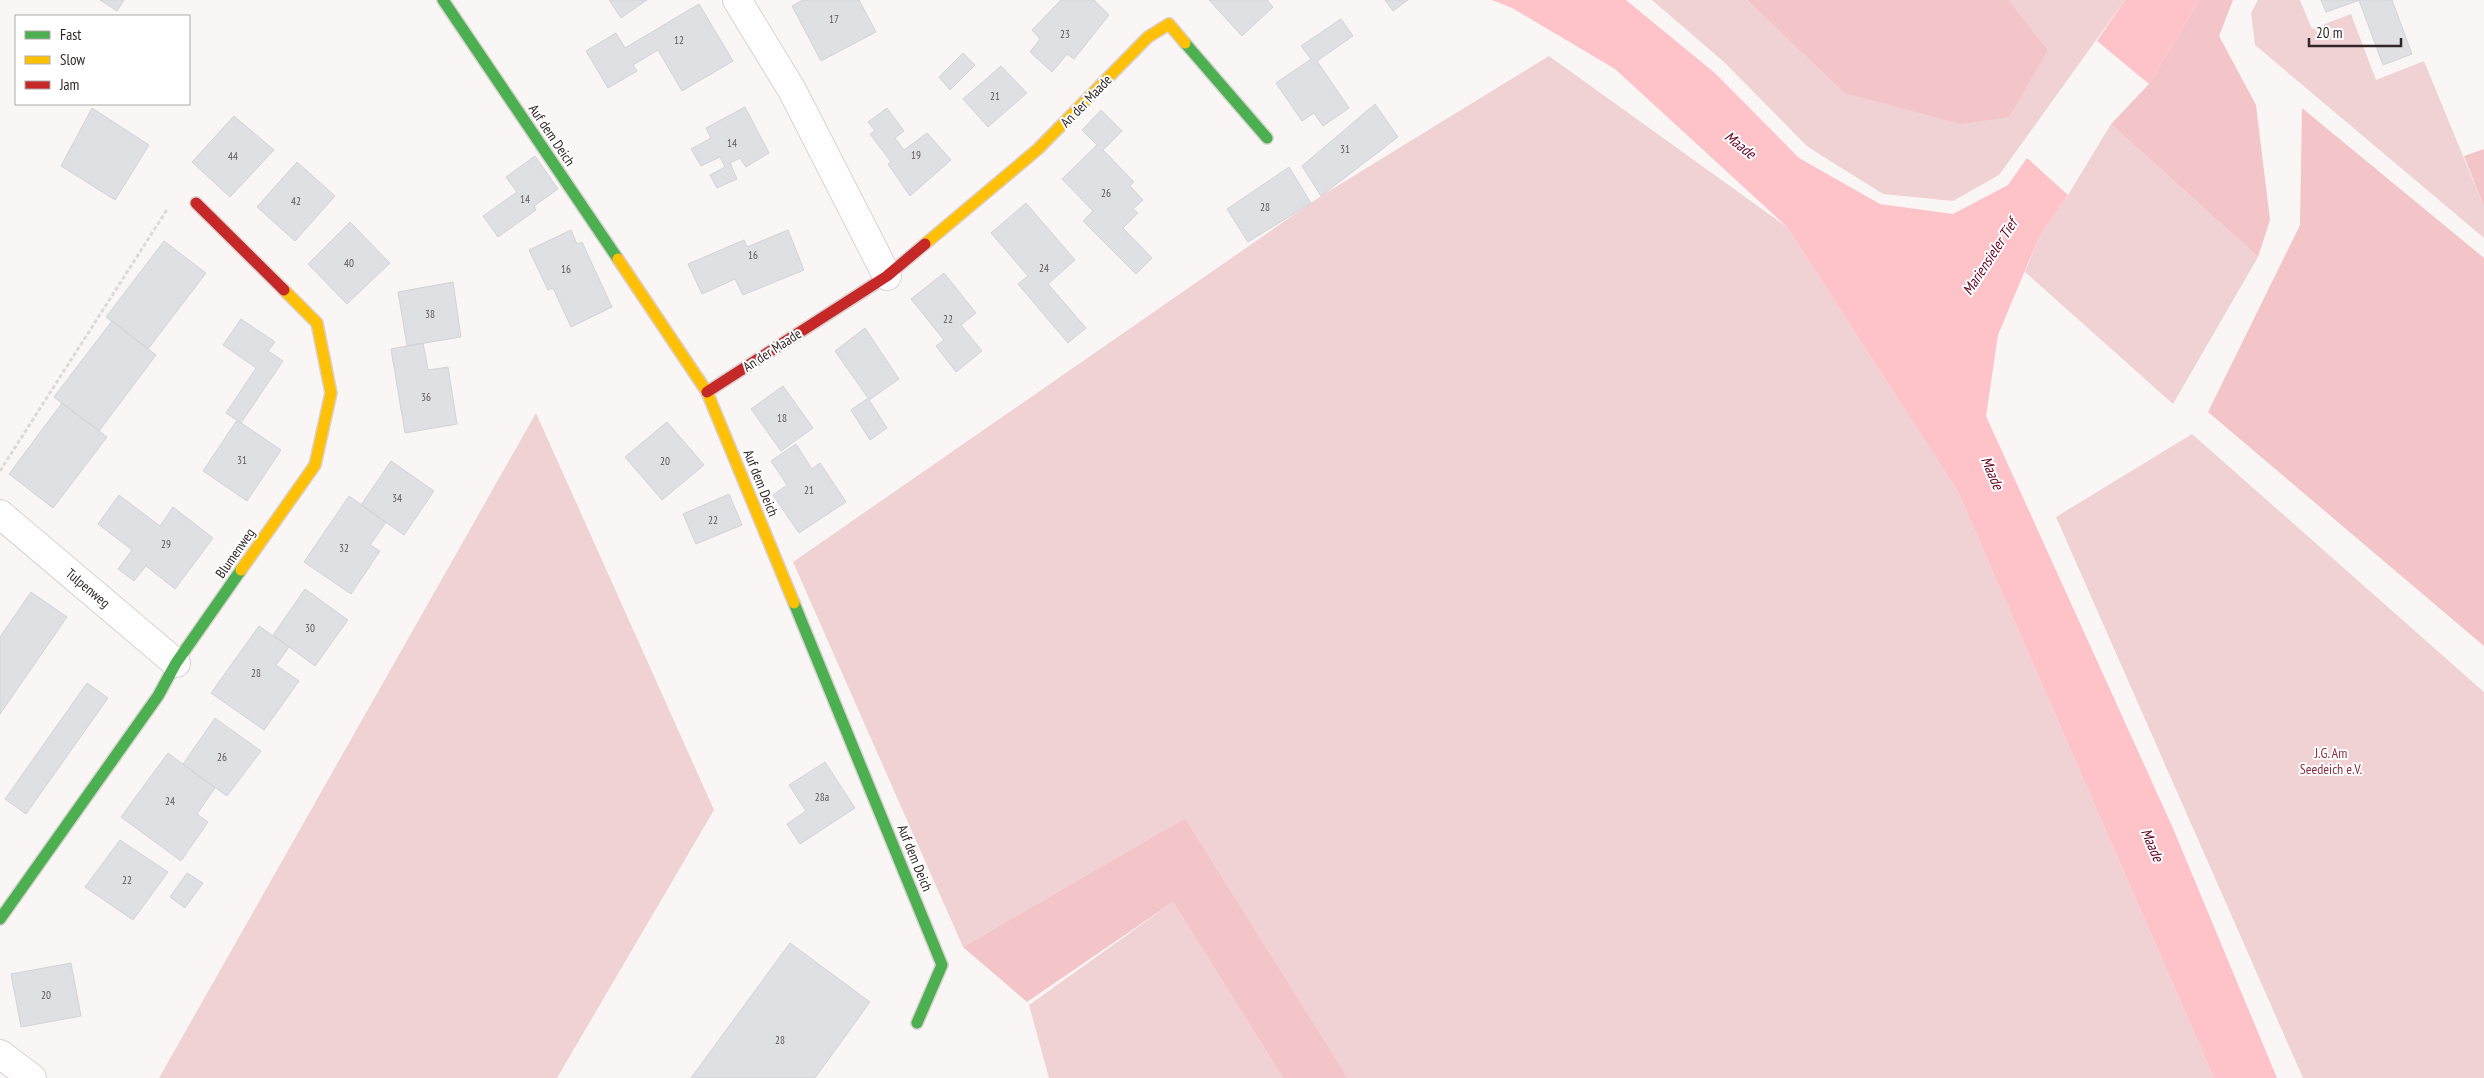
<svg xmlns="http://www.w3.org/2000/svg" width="2484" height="1078" font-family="'PT Sans Narrow',sans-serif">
  <rect width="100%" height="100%" fill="#fbf6f6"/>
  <path fill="#f1d2d4" d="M1652 0H1747L1844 93 2048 50 2009 0H2125L1999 175 1953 201 1883 194 1808 147 1724 62Z
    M2258 0H2300L2312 29 2351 14 2376 80 2424 61 2484 207V238L2255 45 2251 13Z
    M1549 56 1787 227 1958 492 2214 1078H1348L1185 818 963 947 793 562 1321 196Z
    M2111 124 2258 257 2173 404 2025 272 2039 237 2068 195Z
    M536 413 714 810 557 1078H159Z
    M2192 434 2484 692V1078H2303L2056 517Z
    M1173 902 1283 1078H1049L1029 1005Z"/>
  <path fill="#f3c4c8" d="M1747 0H2009L2048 50 2009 117 1961 124 1844 93Z
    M2199 0H2233L2219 36 2256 105 2270 220 2258 257 2111 124 2149 84Z
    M2302 108 2484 258V646L2208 412 2300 225Z
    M2484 149V207L2464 156Z
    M1185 818 1348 1078H1283L1173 902 1027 1002 963 947Z"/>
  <path fill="#fdc3c8" d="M1492 0H1626L1716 74 1799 158 1880 204 1953 214 2008 185 2027 158 2068 195 2039 237 1998 335 1986 416 2172 826 2277 1078H2214L1958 492 1787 227 1615 69 1512 8Z
    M2125 0H2199L2149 84 2097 41Z"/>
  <path fill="#dfe0e4" stroke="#d2d3d6" d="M100 0H124L117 11Z
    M609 0H647L621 18Z
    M803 0H859L876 32 821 61 792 6Z
    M1061 0H1094L1109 15 1074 59 1067 54 1052 72 1030 52 1040 39 1032 30Z
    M1209 0H1267L1273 7 1242 36Z
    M1385 0H1408L1393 11Z
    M2321 0H2360L2326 12Z
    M2359 0H2392L2412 54 2383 65Z
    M699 4 733 61 682 91 658 50 633 65 637 71 608 88 586 51 616 33 625 48Z
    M1341 19 1353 36 1317 61 1349 108 1323 126 1314 113 1302 121 1276 83 1311 59 1301 46Z
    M963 53 975 65 950 90 939 77Z
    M1001 66 1027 93 988 127 963 99Z
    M1375 104 1398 137 1321 196 1302 166Z
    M745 107 769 153 746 167 740 158 730 163 737 179 717 188 710 175 725 167 720 157 701 166 691 149 711 138 706 128Z
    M92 108 149 145 115 200 61 166Z
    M887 108 904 131 895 138 904 150 927 133 951 160 910 196 888 164 891 162 870 134 875 131 868 122Z
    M1101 110 1122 131 1103 150 1134 182 1130 186 1143 200 1133 209 1138 213 1123 228 1152 258 1136 274 1083 221 1093 211 1062 179 1097 145 1082 130Z
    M234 116 274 150 230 197 192 162Z
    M535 156 558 189 534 206 536 210 498 237 483 216 517 192 506 177Z
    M297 162 335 196 295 241 257 207Z
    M1289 167 1311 203 1248 242 1227 209Z
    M1026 203 1075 260 1048 284 1086 328 1068 343 1018 284 1028 276 991 233Z
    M350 222 390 263 347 304 308 264Z
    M571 230 577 244 582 242 612 307 571 327 553 288 548 290 529 250Z
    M788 230 804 270 743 295 735 279 702 294 688 264 744 240 747 247Z
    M164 241 206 273 148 349 106 317Z
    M944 273 976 313 961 325 982 351 956 372 936 346 944 340 911 299Z
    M453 282 461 337 407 346 398 292Z
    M241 319 275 342 268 351 283 361 241 423 226 413 256 368 223 345Z
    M112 321 156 355 99 431 54 397Z
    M865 328 899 379 869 400 887 428 870 440 851 410 868 398 835 351Z
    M423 343 428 370 448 367 457 424 405 433 391 349Z
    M783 386 813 428 781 451 751 409Z
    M62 403 107 437 53 508 9 474Z
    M237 420 281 450 247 501 203 471Z
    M667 422 704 465 662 500 625 457Z
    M796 444 812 469 820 463 846 502 799 533 773 495 787 485 771 461Z
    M391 461 434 491 404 535 361 505Z
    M729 494 742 525 696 544 683 514Z
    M119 495 160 526 173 507 213 538 175 589 146 566 134 581 118 569 132 550 98 524Z
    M349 496 386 522 370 545 380 551 351 594 304 562Z
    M305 589 348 620 315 666 273 635Z
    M31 592 67 617 0 714V637Z
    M259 626 289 647 276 665 299 681 264 730 211 693Z
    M87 683 108 698 26 814 5 799Z
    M215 718 261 751 227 796 183 764Z
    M168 753 215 788 197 814 208 822 181 861 121 817Z
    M825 762 855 808 800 844 787 824 806 811 789 785Z
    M120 840 168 872 133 920 85 887Z
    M187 873 203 883 185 908 170 897Z
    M790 943 870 1002 815 1078H691Z
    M71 963 81 1016 21 1027 11 974Z"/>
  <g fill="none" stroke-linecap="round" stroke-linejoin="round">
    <defs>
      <path id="street" d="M737 0 792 90 887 276
        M0 514 176 663
        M0 1054 32 1078"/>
      <path id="fast" d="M443 0 618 259
        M1185 43 1267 138
        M794 603 942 965 917 1023
        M0 919 158 696 176 663 241 570"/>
      <path id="slow" d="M925 244 1038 149 1148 37 1169 24 1185 43
        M618 259 707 392 794 603
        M241 570 315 465 331 393 317 323 284 290"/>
      <path id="jam" d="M196 203 284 290
        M707 392 887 276 925 244"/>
    </defs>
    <use href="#street" stroke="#d9d2d2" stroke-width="30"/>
    <use href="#fast" stroke="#d9d2d2" stroke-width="14"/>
    <use href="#slow" stroke="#d9d2d2" stroke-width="14"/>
    <use href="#jam" stroke="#d9d2d2" stroke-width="14"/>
    <path stroke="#dcd9d9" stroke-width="3" stroke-dasharray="4 2.5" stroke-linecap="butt" d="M0 471 168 208"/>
    <use href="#street" stroke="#fefefe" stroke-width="28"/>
    <use href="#fast" stroke="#4caf50" stroke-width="11"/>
    <use href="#slow" stroke="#ffc107" stroke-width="11"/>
    <use href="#jam" stroke="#c62828" stroke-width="11"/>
  </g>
  <g text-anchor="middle" stroke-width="4" stroke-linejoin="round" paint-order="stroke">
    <g font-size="11" fill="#5e5657">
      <text x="834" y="23">17</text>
      <text x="1065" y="38">23</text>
      <text x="679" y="44">12</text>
      <text x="995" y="100">21</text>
      <text x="732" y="147">14</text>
      <text x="1345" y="153">31</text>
      <text x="916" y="159">19</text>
      <text x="233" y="160">44</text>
      <text x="1106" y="197">26</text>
      <text x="525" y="203">14</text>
      <text x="296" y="205">42</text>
      <text x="1265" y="211">28</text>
      <text x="753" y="259">16</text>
      <text x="349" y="267">40</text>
      <text x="1044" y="272">24</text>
      <text x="566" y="273">16</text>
      <text x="430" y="318">38</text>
      <text x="948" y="323">22</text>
      <text x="426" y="401">36</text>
      <text x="782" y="422">18</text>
      <text x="242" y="464">31</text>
      <text x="665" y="465">20</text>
      <text x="809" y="494">21</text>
      <text x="397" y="502">34</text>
      <text x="713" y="524">22</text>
      <text x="166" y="548">29</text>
      <text x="344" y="552">32</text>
      <text x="310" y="632">30</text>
      <text x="256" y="677">28</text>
      <text x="222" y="761">26</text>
      <text x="822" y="801">28a</text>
      <text x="170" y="805">24</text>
      <text x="127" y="884">22</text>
      <text x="46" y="999">20</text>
      <text x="780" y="1044">28</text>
    </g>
    <g font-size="14" fill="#312727" stroke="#fff">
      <text transform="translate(1086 101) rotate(-46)" y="5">An der Maade</text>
      <text transform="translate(552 135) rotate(56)" y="5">Auf dem Deich</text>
      <text transform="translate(772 350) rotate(-33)" y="5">An der Maade</text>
      <text transform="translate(761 483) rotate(68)" y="5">Auf dem Deich</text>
      <text transform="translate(235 553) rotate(-55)" y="5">Blumenweg</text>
      <text transform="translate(88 588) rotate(40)" y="5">Tulpenweg</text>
      <text transform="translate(915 858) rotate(68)" y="5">Auf dem Deich</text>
    </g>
    <g font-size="14" fill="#8c2f3f" stroke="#fff">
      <text x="2331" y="758">J.G. Am<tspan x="2331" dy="16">Seedeich e.V.</tspan></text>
    </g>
    <g font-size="15" font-style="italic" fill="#63011e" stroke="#fff">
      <text transform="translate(1740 145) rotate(38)" y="5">Maade</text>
      <text transform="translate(1990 257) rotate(-57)" y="5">Mariensieler Tief</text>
      <text transform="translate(1992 473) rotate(67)" y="5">Maade</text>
      <text transform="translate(2152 845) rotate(67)" y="5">Maade</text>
    </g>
  </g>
  <rect x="15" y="15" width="175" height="90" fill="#ffffff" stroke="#ada9a9"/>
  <rect x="25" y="31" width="25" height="8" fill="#4caf50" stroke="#ada9a9"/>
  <text x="60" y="40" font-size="15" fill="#312727">Fast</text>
  <rect x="25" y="56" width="25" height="8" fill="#ffc107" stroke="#ada9a9"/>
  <text x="60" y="65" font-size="15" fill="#312727">Slow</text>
  <rect x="25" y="81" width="25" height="8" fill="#c62828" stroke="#ada9a9"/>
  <text x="60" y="90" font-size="15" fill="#312727">Jam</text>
  <path d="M2309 38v8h92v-8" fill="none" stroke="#312727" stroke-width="2.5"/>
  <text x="2316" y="38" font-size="15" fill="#312727" stroke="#ffffff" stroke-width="4" paint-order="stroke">20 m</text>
</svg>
